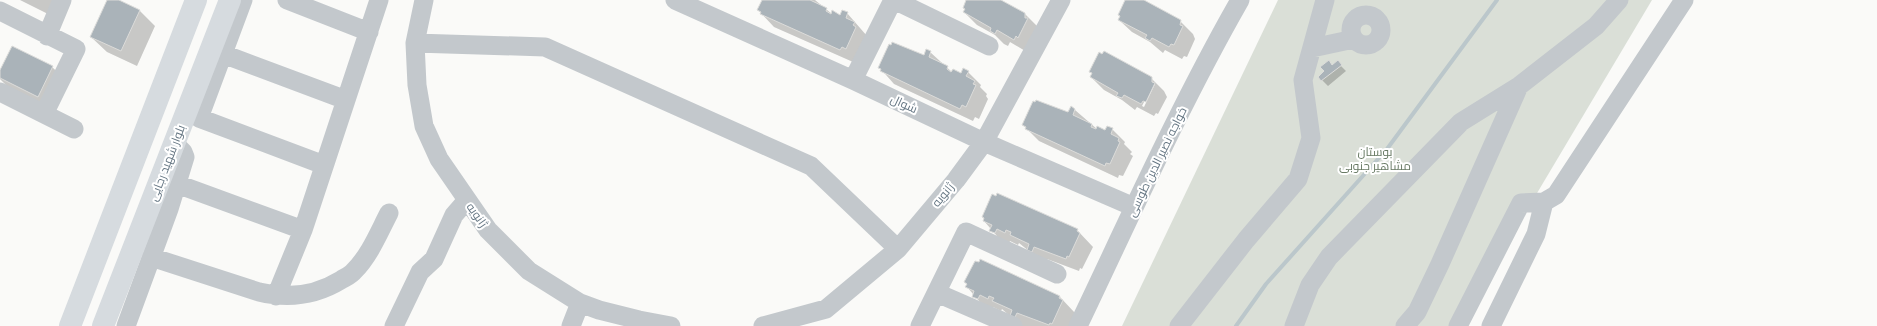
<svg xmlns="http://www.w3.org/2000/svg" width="1877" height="326" font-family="Ubuntu,Cairo,sans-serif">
  <rect width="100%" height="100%" fill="#fafaf8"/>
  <path fill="#dadfd7" d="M1278 0H1652L1458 326H1122Z"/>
  <path fill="#0003" fill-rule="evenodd" d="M20 0H60L52 16Z
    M108 0H117L140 11 155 26 137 66 107 52 91 37Z
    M763 0H815L832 14 840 16 847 13 867 36 853 62 774 27 758 10Z
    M967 0H999L1025 14 1038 27 1027 52 1010 42 1008 46 1004 44 995 35 977 25 964 12Z
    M1126 0H1141L1180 21 1193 34 1195 39 1187 57 1184 56 1182 59 1165 50 1163 53 1150 42 1132 32 1119 20Z
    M930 52 952 72 961 74 968 72 981 85 980 87 987 94 986 96 988 99 979 119 975 117 973 121 894 84 879 67 924 56Z
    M1329 62 1333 66 1337 62 1346 71 1328 86 1319 77 1325 72Z
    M52 67 68 82 53 111 13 92 0 79V72Z
    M1091 72 1151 78 1164 91 1167 97 1158 114 1156 113 1154 116 1137 107 1135 110 1122 100 1104 90 1091 77 1093 74ZM1153 84H1155L1144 107 1142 106Z
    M1075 110 1097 129 1105 132 1112 129 1125 142 1124 144 1132 152 1130 154 1133 156 1123 176 1119 175 1118 178 1039 141 1023 125 1068 113Z
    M984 221 1077 230 1093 247 1082 269 1080 268 1079 271 1047 259 1045 264 1019 243 1018 245 1010 241 1008 245 1003 243Z
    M967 287 1060 297 1075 313 1069 326H1021L1002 309 1001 311 993 307 991 311 986 309Z"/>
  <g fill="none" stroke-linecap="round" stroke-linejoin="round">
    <path stroke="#bbc7cb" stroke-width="4" d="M1236 326 1266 284 1387 149 1497 0"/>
  </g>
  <path fill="#aab3b9" stroke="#dcdcda" d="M107 0H119L140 10 121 51 90 37Z
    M762 0H810L827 8 826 11 831 14 832 10 840 15 842 10 848 12 846 18 855 22 853 25 856 27 846 49 842 47 840 50 760 14 761 12 757 10Z
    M966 0H1001L1025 13V18H1028L1018 38 1016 36 1014 40 997 30 995 34 990 31 991 28 963 12 965 9 963 8Z
    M1125 0H1144L1181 20 1180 25 1183 26 1174 45 1171 44 1169 47 1152 38 1150 41 1145 38 1147 35 1118 20 1120 16 1118 15Z
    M892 42 924 55 926 49 931 51 929 57 948 66 947 69 951 72 953 69 961 73 963 68 969 71 966 76 975 81 973 84 976 85 966 107 962 105 960 109 880 71 881 69 878 68 889 44 891 45Z
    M12 46 53 66 38 97 0 78V70Z
    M1104 51 1152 77V82L1155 83 1146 102 1143 101 1141 104 1124 95 1122 98 1116 96 1118 93 1090 77 1092 73 1089 72 1099 52 1102 54Z
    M1329 60 1332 65 1338 60 1342 65 1321 81 1318 77 1324 71 1320 67Z
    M1036 100 1068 112 1071 106 1075 109 1073 115 1092 124 1091 127 1096 129 1097 126 1105 130 1107 126 1113 128 1111 134 1119 138 1118 141 1120 142 1110 164 1106 163 1105 166 1025 129 1026 127 1022 125 1033 101 1035 102Z
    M997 193 1078 229 1077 231 1080 233 1069 257 1067 256 1066 259 1034 247 1032 252 1027 250 1029 244 1010 235 1011 232 1006 230 1005 233 997 229 995 233 989 231 992 225 983 221 984 218 982 217 992 194 996 196Z
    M980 259 1060 296 1059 298 1063 300 1052 324 1050 323 1049 325 1017 313 1014 319 1010 316 1012 310 992 301 994 298 989 296 988 299 980 295 978 299 972 297 974 291 965 287 967 284 964 282 975 261 979 262Z"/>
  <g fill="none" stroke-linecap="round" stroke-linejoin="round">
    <path stroke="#c3c8cc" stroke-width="19" d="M243 0 199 118 324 165
      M287 0 369 32
      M424 0 415 43 417 85 424 126 439 159 488 230 529 271 580 303 599 310 639 320 671 326
      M675 0 853 80 984 142 1134 207
      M894 0 989 46
      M0 11 76 49 44 114
      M1351 30a15 15 0 1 1 30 0a15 15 0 1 1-30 0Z
      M47 36 62 0
      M415 43 545 47 811 166 898 249
      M1312 48 1354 39
      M223 54 346 100
      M853 80 893 0
      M0 92 74 129
      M177 184 303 230
      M151 257 259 292C288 299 315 296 341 280 346 277 351 275 354 271 370 255 379 232 389 213
      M937 293 1013 326
      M276 296 303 230 379 0
      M126 326 169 209 185 157 183 152 175 144
      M394 326 420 272 434 259 454 215 467 200
      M571 326 580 303
      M763 326 826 309 898 249 956 180 984 142 1061 0
      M920 326 966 232 1057 274
      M1078 326C1130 217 1180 105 1240 0
      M1179 326 1246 240 1298 179 1311 138 1303 80 1325 0
      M1294 326 1310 285 1329 257 1461 122 1519 86 1596 26 1619 0
      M1405 326 1417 312 1440 264 1519 86
      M1458 326 1521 203 1544 202
      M1491 326 1536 234 1544 202 1556 195 1684 0"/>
    <path stroke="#d6dbdf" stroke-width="22" d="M70 326 196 0
      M103 326 230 0"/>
  </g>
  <g text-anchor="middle" stroke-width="4" stroke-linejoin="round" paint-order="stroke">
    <g font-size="12" fill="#657683" stroke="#fff">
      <text transform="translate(904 104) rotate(25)" y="4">شوال</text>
      <text transform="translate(1157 162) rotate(-64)" y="4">خواجه نصیر الدین طوسی</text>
      <text transform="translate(167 163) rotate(-69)" y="4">بلوار شهید رجایی</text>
      <text transform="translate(943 195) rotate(-50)" y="4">ژانویه</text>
      <text transform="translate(477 215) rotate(55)" y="4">ژانویه</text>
    </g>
    <g font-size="12" fill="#687a64" stroke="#fff">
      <text x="1375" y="156">بوستان<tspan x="1375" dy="14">مشاهیر جنوبی</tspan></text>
    </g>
  </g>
</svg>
